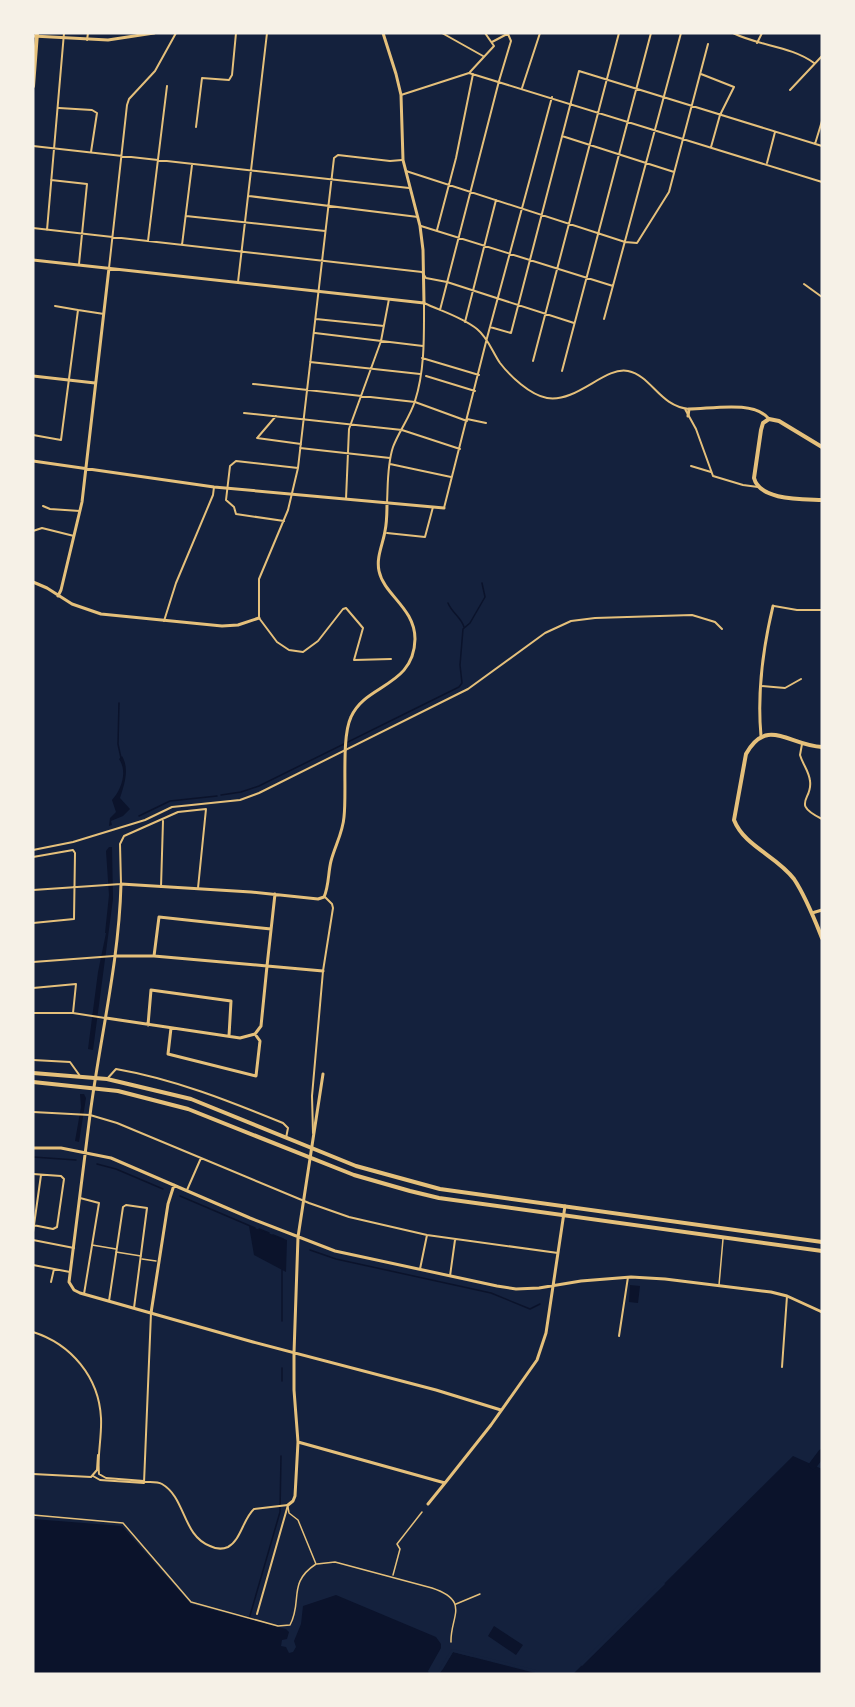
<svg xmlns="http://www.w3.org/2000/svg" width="855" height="1707" font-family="Spectral,serif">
  <rect width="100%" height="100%" fill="#14213d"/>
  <path fill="#0b132b" d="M122 756C130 769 124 785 120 798L130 809 123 816 111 821 112 825 109 826 110 818 116 812 112 800C121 790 128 772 119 759Z
    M109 847H112L113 899 93 1050 88 1049 98 972 106 933H105L109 895 106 851Z
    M80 1094H84L86 1098 79 1142 75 1141 81 1107Z
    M249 1226 287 1240 286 1272 254 1255Z
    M630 1285 640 1286 638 1303 629 1302Z
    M793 1456 822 1469V1674H573Z
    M33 1519 122 1526 191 1604 286 1629 289 1632 287 1639 282 1640 281 1646 286 1647 289 1653 293 1652 296 1647 294 1641 301 1624 303 1606 336 1595 436 1637 441 1644V1648L428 1671 429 1674H33Z
    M494 1626 523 1645 516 1655 488 1636Z
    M453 1652 539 1674H439Z"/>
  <path fill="#14213d" d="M663 1581 665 1584 582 1666 579 1664Z
    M452 1649 474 1654 473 1657 453 1652 443 1669 439 1674H436Z
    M476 1655 540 1671 542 1674 475 1657Z"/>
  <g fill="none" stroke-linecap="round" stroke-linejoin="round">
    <path stroke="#0b132b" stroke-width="1.5" d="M448 603C452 613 461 617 464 627
      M119 703 118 744 121 758
      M221 795 241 792 259 786 459 687 462 683 460 665 463 629 470 623 485 597 482 583
      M139 816 170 801 217 796
      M33 1157 76 1160
      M97 1164 116 1169 163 1189
      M180 1196 255 1228
      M259 1229 269 1233
      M273 1235 283 1239
      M310 1250 336 1259 491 1293 530 1309 540 1304
      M282 1270V1321
      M282 1381V1368
      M249 1619 280 1512 281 1456"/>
    <path stroke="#0b132b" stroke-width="8" d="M813 1465 822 1453"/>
    <path stroke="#e5c07b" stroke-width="1.5" d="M92 1245 116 1249
      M116 1252 141 1256
      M142 1259 156 1261
      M719 1285 723 1239
      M33 1515 123 1523 191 1602 278 1626 290 1625C303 1601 287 1583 316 1564L298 1520 289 1513 288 1507
      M317 1564 335 1562 432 1588C471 1601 450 1617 451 1642
      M393 1575 400 1549 397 1544 422 1512
      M456 1604 480 1594"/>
    <path stroke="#e5c07b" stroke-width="2" d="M442 33 483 56
      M733 33C759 46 791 46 814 63
      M821 33 822 34
      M87 40 88 33
      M492 42 509 33
      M757 43 762 33
      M470 72 494 46 485 33
      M701 74 734 87 720 115 711 147
      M522 88 540 33
      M790 90 822 56
      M401 95 469 73 822 182
      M59 108 92 110 97 113 91 152
      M196 127 202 78 229 80 232 75 236 33
      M562 136 674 172
      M815 144 822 121
      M33 146 409 188
      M767 163 775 132
      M406 171 625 242 637 243 669 192 708 44
      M51 180 87 184 79 264
      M249 196 418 217
      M186 216 325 231
      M421 226 613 286
      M33 228 422 272 426 278 447 282 574 323
      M47 230 64 33
      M437 230 456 158 473 74
      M148 241 167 86
      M182 245 192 165
      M109 268 127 105 129 99 155 71 176 33
      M238 282 267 33
      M804 284 822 297
      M55 306 78 310
      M440 310 499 81 511 41 508 34
      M316 319 384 326
      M604 319 681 33
      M465 322 496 200
      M490 327 511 333 579 71 822 146
      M315 333 423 346
      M422 358 479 375
      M533 361 619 33
      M310 362 420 374
      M562 371 651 33
      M426 376 475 391
      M253 384 415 402 467 421
      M685 409 696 429 713 476 743 485 758 487
      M244 413 402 430 460 449
      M467 419 486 423
      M33 435 61 440 78 310 104 314
      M258 437 276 416
      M257 438 301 444
      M300 448 390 458
      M390 464 451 477
      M691 466 711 472
      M346 499 349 429 381 341 389 299
      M387 503C388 485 387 465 393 447 399 431 410 417 415 401 425 370 424 335 424 303 441 311 462 317 477 329 488 338 492 351 500 363 510 376 530 395 547 398 577 403 605 366 628 371 652 376 659 406 689 409
      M43 506 50 509 80 511
      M444 508 487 338 552 97
      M284 521 236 514 234 507 226 500 230 466 236 461 298 468
      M33 531 42 528 74 536
      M387 533 425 537 433 507
      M774 606 797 610H822
      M164 621 176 583 213 495 214 487
      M391 659 354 660 363 628 346 608 343 609 318 641 303 652 289 650 277 642 259 618V579L288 510 298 468 334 158 338 155 390 161 402 160
      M761 686 785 688 801 679
      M802 744 800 755C803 765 809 771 810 781 813 800 790 803 822 819
      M33 850 73 842 145 820 172 807 240 800 259 793 468 689 545 633 571 621 595 618 692 615 715 622 722 629
      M33 857 73 850 75 853 74 919 33 923
      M161 887 163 821
      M33 890 121 884 120 844 124 836 178 812 206 809 198 888
      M33 962 114 956
      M33 988 76 984 73 1013
      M33 1013H73L105 1018
      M33 1060 70 1062 80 1076
      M107 1079 116 1069C174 1079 229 1101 283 1123L288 1128 286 1138
      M33 1112 90 1115 117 1123 309 1203 349 1217 427 1235 558 1253
      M313 1133 312 1096 323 971 333 908 332 904 325 897
      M33 1174 61 1176 64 1179 57 1227 53 1229 33 1225
      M187 1190 201 1158
      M80 1198 99 1203 84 1294
      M33 1232 41 1175
      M33 1240 74 1248
      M33 1265 70 1272
      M420 1269 427 1235
      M450 1276 455 1240
      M51 1282 54 1269
      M109 1301 123 1207 126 1205 147 1208 134 1308
      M33 1332C71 1344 99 1377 101 1418 102 1437 97 1456 99 1474L106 1478 144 1481
      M619 1336 628 1277
      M782 1367 787 1296
      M33 1474 91 1477 97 1470 98 1455
      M93 1476 100 1480 144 1483 151 1313
      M144 1482C150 1482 157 1481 162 1484 186 1498 182 1535 210 1546 216 1549 221 1550 228 1547 241 1540 243 1519 254 1509L288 1505 257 1614"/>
    <path stroke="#e5c07b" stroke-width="3" d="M33 36 108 40 154 33
      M33 260 424 303 423 250 420 226 403 160 401 95 396 74 383 33
      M33 376 95 383
      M688 416 689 409C711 409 754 400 769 419
      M33 461 214 487 444 508
      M387 503C387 512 387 522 385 531 383 544 376 557 379 571 384 595 415 608 415 639 414 687 365 684 351 717 341 738 347 791 344 817 343 832 335 846 331 861 328 873 329 886 324 897L318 899 251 892 121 884C119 962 100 1038 90 1115 83 1171 76 1227 69 1282L74 1290 80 1293 253 1342 436 1390 501 1410
      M33 582 47 588 72 604 101 614 222 626 238 625 259 618
      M58 596 61 590 82 502 109 268
      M761 736C757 693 763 648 773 606
      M812 913 822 910
      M115 956H154L267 966 275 894
      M154 956 159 917 271 929
      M106 1018 240 1038 255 1034 261 1026 267 966 323 971
      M148 1025 151 990 231 1001 229 1036
      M171 1028 168 1054 256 1076 260 1041 255 1034
      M33 1148H61L111 1158 250 1218 335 1251 497 1286 516 1289 539 1288 581 1281 631 1277 665 1279 771 1292 787 1296 822 1312
      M151 1313 168 1204 174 1185
      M298 1442 445 1483 491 1425 537 1360 546 1333 565 1206
      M428 1504 445 1483
      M288 1505 293 1501 295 1496 298 1442 294 1390V1353L298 1237 323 1074"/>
    <path stroke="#e5c07b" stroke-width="4" d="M822 447 779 421 769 419 763 423 761 430 754 478C760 501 803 499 822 500
      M822 747C790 746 767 716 746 754L734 820C744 846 777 856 794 879 806 897 814 918 822 938"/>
    <path stroke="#e5c07b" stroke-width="4" d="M33 86 37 33"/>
    <path stroke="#e5c07b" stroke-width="4" d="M33 1073 107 1079 191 1099 356 1166 440 1189 822 1242
      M33 1082 118 1091 188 1109 354 1175 410 1191 439 1198 822 1251"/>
  </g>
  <rect width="855" height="1707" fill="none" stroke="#f6f1e7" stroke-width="69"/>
</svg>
